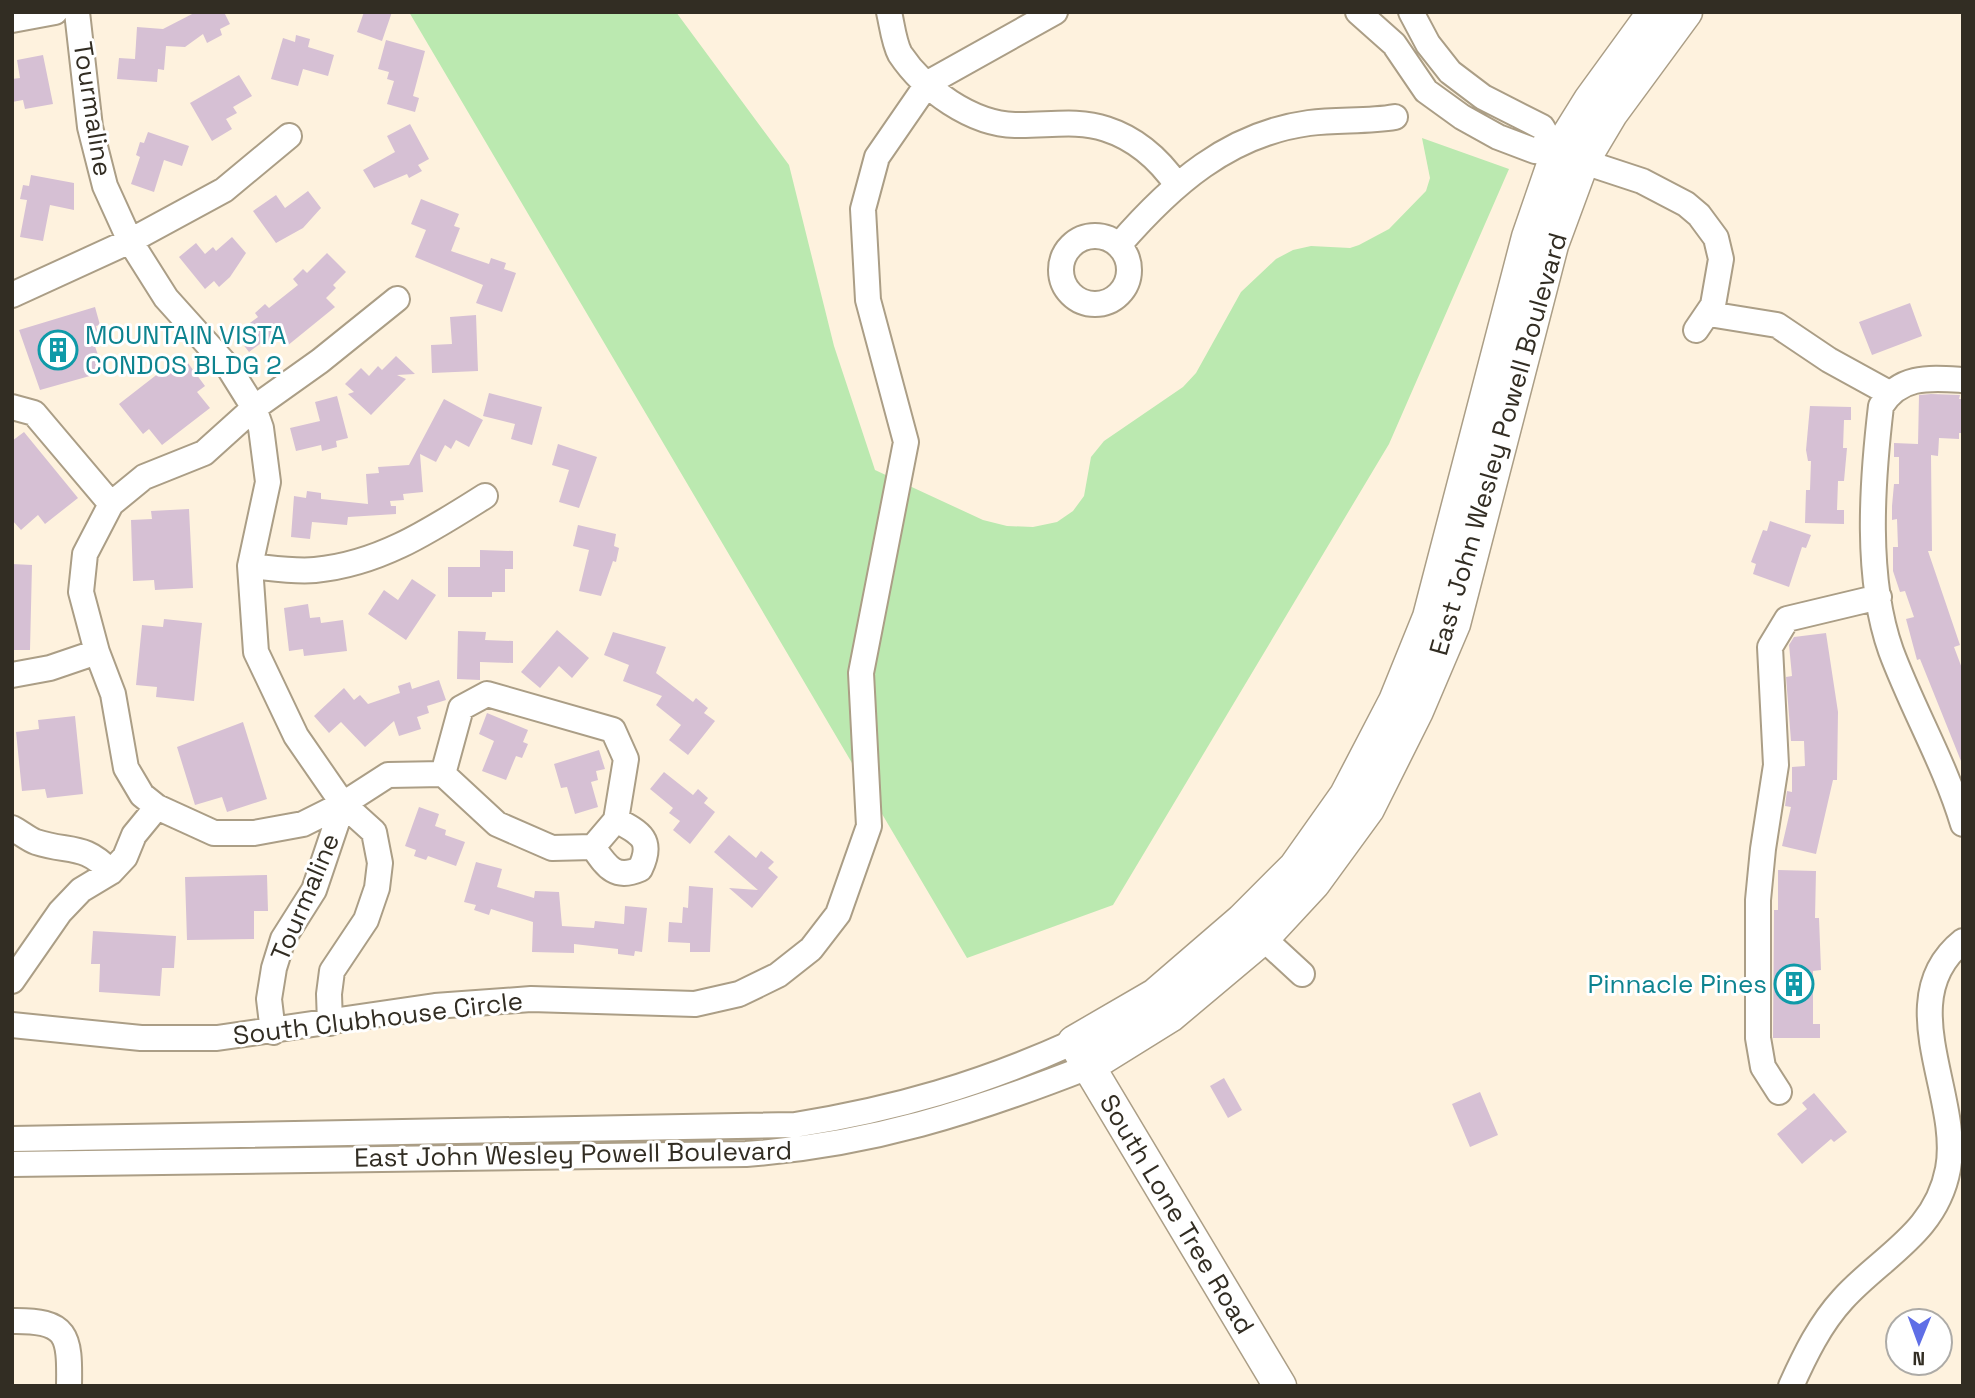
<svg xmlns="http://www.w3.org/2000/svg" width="1975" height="1398" font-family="'Space Grotesk',sans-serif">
  <rect width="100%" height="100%" fill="#fef2de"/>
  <path fill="#bbe9b0" d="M409 12H676L789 165 834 346 875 470 983 520 1007 526 1033 527 1057 522 1073 511 1084 496 1091 457 1104 441 1183 387 1196 373 1241 292 1276 259 1293 250 1311 246 1350 248 1359 245 1389 229 1426 191 1430 178 1422 138 1509 169 1389 444 1113 905 967 958Z"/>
  <path fill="#d6c0d4" d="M196 12H224L230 24 220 29 222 35 207 43 203 34 185 47 166 46 164 70 158 69 157 82 117 79 119 58 135 59 137 27 163 29Z
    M364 12H392L382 41 357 32Z
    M296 35 310 39 308 47 334 55 328 76 303 69 298 86 271 79 283 38 295 42Z
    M386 40 425 51 413 96 419 98 415 112 387 104 394 81 387 79 389 72 378 69Z
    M43 55 53 104 25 109 23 100 12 102V79L20 78 17 60Z
    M239 75 252 96 233 107 237 113 226 119 232 129 212 141 190 103Z
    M410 124 429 159 418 165 422 171 409 178 407 174 374 188 363 170 395 152 387 136Z
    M148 132 189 146 182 166 164 160 154 192 131 184 140 157 136 155 140 142 144 143Z
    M31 175 74 183V210L50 205 43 241 20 237 27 200 20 199 23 185 29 186Z
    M308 191 321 208 303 228 276 243 253 211 276 195 285 208Z
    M421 199 459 214 454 226 460 228 451 251 489 264 491 258 506 263 504 269 516 273 502 312 476 303 483 285 415 257 426 230 411 224Z
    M232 237 246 253 230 277 219 287 214 281 205 289 179 257 196 243 205 254 213 247 216 251Z
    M327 253 346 272 333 285 336 288 326 298 335 307 287 346 280 337 269 346 264 341 249 352 235 334 258 317 255 313 265 304 269 308 298 285 293 279 303 269 307 273Z
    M1910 303 1922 336 1872 355 1859 322Z
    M95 307 100 325 96 326 98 333 91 335 104 372 40 390 19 330Z
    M476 315 478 371 432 373 431 345 452 344 450 317Z
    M182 355 205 386 197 392 210 408 162 445 149 429 143 434 119 404Z
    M396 356 415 374 397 375 406 379 371 415 348 394 354 392 345 384 361 368 369 376 378 366 382 370Z
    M489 393 542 407 532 445 511 439 515 424 483 416Z
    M1931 394 1960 395 1959 399H1963V433H1959V439L1939 438 1938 456 1931 455 1932 551H1928L1960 645 1954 647 1963 671V766L1920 659 1917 660 1906 619 1914 617 1905 591 1900 592 1893 571V547H1898L1897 519 1892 520V506L1894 484H1899V457H1894V443L1918 444 1919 395Z
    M337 396 348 438 336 441 337 447 322 451 321 445 296 451 290 428 320 421 315 402Z
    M444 399 483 420 469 447 456 440 451 449 445 445 436 462 420 454 423 492 403 494 404 500 390 501 391 506H396V514L348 517 347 525 312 522 310 539 291 537 294 496 306 498 307 491 321 493V499L368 504 366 474 379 473 378 467 409 465Z
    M1810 406 1851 407V420H1844L1843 448H1847L1844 481H1838L1837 510H1844V524L1805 523 1806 490H1810L1811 461H1808L1806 450Z
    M24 432 78 498 45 524 38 515 21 530 12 520V441Z
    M558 444 597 457 579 508 559 502 569 470 552 465Z
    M189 509 193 588 155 590 154 580 133 581 131 520 152 519 151 511Z
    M1770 521 1811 535 1806 548 1802 547 1789 587 1753 574 1756 564 1751 562 1763 530 1767 531Z
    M578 525 616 534 614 546 619 548 616 562 613 561 601 596 579 591 589 550 573 546Z
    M480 550 513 551V569H505V592H492V597H448V567H480Z
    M12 564 32 565 30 650H12Z
    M412 579 436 595 406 640 368 614 384 590 398 600Z
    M308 604 310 618 320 617 321 623 343 620 347 651 304 656 303 649 289 651 284 608Z
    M164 619 202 623 194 701 156 697 157 687 136 685 142 625 163 627Z
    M557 630 589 658 572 678 559 666 540 688 521 672Z
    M458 631 486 632 485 640 513 641V663L480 662V680L457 679Z
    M613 632 666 647 656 673 693 702 696 698 708 708 704 713 715 721 688 755 669 740 681 725 656 705 662 696 623 681 629 665 604 655Z
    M1826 633 1838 712 1837 780H1833L1816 854 1782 846 1791 807 1785 806 1787 791 1792 792V767L1805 766 1804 741H1791L1786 677 1792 676 1789 645 1794 637Z
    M439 680 446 700 427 706 429 713 417 717 421 729 399 736 394 721 365 747 341 722 329 733 314 716 344 688 354 700 360 695 368 704 400 693 398 686 410 682 412 689Z
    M487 713 528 730 523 742 528 744 522 758 516 756 506 780 482 771 494 741 479 734Z
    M75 716 83 794 47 798 45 789 22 791 16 732 39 729 38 720Z
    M243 722 267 799 227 812 222 797 195 805 177 747Z
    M599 750 605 769 596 771 598 780 591 782 598 807 575 814 567 787 561 788 554 764Z
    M664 772 693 795 698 789 708 798 704 803 715 812 690 844 673 830 680 821 669 813 673 808 650 789Z
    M419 807 439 814 435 826 446 830 445 835 465 842 456 866 428 856 426 860 414 856 416 850 405 846Z
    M729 835 756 858 761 851 774 862 768 868 778 877 752 908 729 888 758 890 714 852Z
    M476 862 502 869 497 887 534 898 535 891 559 892 562 926 594 928 595 921 624 924 625 906 647 908 642 952 635 951 634 956 618 954V949L574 944V953L532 952 533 922 491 909 489 915 474 910 476 905 464 902Z
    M1778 870 1816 871 1815 918H1819L1821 970 1813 971V1024H1820V1038H1773L1774 910H1778Z
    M267 875 268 911H254V939L187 940 185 877Z
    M689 886 713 888 710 952H690V943L668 942 669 922 682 923 683 907 688 908Z
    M93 931 176 936 174 968H162L160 996 99 992 100 964H91Z
    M1224 1078 1242 1110 1228 1118 1210 1086Z
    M1480 1092 1498 1135 1470 1147 1452 1104Z
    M1814 1093 1847 1132 1834 1142 1831 1139 1802 1164 1777 1134 1807 1109 1802 1103Z"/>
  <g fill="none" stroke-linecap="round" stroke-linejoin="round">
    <defs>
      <path id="minor" d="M77 12 90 127 105 186 130 241 166 298 229 368 254 408 261 428 268 482 250 566 256 652 296 736 343 804 374 832 380 863 377 888 366 920 332 971 329 994 330 1023
        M889 12C892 25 894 43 900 54 924 90 972 124 1015 125 1046 126 1077 119 1106 129 1137 139 1159 159 1177 185
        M1358 12 1394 44 1426 91 1462 117 1498 137 1535 151 1557 153 1642 181 1686 204 1699 215 1716 238 1721 259 1713 305 1696 330
        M1411 12 1428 44 1450 72 1483 97 1542 127 1557 153
        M12 20 55 12
        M1061 270a34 34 0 1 1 68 0a34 34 0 1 1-68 0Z
        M1119 245C1171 185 1228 134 1309 123 1338 119 1367 122 1395 117
        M12 295 130 241 224 190 289 136
        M397 299 320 361 254 408 204 453 144 477 111 504 85 554 81 592 97 652 113 694 126 768 142 795 157 807 214 833H254L303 824 343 804 388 775 443 774 497 824 552 848 593 847 616 820 626 759 613 730 487 694 461 708 443 774
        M1709 314 1777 325 1829 360 1889 393
        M1963 380C1929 378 1900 375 1881 406 1872 482 1865 578 1891 651 1913 710 1945 764 1963 824
        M12 407 34 413 111 504
        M250 566C271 568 294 572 315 570 380 564 431 530 485 496
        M12 675 50 668 97 652
        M12 828C20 832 28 839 36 842 70 853 84 843 111 872
        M593 847C607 867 615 880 640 869 654 840 641 833 616 820
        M1251 927 1302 974
        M12 981 60 912 81 890 111 872 125 857 134 835 157 807
        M12 1025 141 1038H217L435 1006 531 999 695 1004 739 994 778 975 811 949 838 914 869 826 861 673 906 442 868 300 863 209 877 157 928 83 1055 12
        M273 1032 269 999 274 968 283 939 314 890 343 804
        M1779 1092 1763 1067 1758 1038V900L1763 849 1776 765 1770 647 1787 619 1879 597
        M12 1139 795 1125C896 1109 981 1084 1074 1042
        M12 1164 746 1154C870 1145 973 1112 1088 1067
        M12 1321C68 1320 70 1335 69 1386
        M1791 1386C1805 1355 1820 1324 1843 1299 1882 1256 1936 1233 1948 1169 1962 1096 1890 999 1963 941"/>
      <path id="major" d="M1088 1067 1170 1016 1263 938 1314 883 1368 809 1417 711 1454 624 1552 245 1583 161 1611 114 1686 12
        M1280 1386 1074 1042 1155 995 1242 920 1295 867 1346 795 1395 701 1429 617 1528 237 1557 153 1590 100 1654 12"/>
    </defs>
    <use href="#minor" stroke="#ab9e86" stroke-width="28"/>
    <use href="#major" stroke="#ab9e86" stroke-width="35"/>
    <use href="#minor" stroke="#fff" stroke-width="24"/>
    <use href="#major" stroke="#fff" stroke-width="32"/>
  </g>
  <defs>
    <symbol id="building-ring" viewBox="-11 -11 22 22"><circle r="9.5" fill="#fff" stroke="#0f9aa8" stroke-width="1.5"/><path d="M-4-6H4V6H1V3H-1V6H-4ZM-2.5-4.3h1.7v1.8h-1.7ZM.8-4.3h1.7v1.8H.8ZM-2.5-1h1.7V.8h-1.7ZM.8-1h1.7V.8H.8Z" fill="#0f9aa8"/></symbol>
  </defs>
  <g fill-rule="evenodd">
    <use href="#building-ring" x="36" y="328" width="44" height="44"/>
    <use href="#building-ring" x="1772" y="962" width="44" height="44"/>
  </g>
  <g text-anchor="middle" stroke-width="6" stroke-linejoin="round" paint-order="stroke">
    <g font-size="26" fill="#322d23" stroke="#fff">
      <text transform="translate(93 109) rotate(81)" y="9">Tourmaline</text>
      <text transform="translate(1498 444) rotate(-74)" y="9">East John Wesley Powell Boulevard</text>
      <text transform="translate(305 897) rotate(-67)" y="9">Tourmaline</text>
      <text transform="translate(378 1018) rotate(-7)" y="9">South Clubhouse Circle</text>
      <text transform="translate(573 1154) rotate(-1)" y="9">East John Wesley Powell Boulevard</text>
      <text transform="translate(1177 1214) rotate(59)" y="9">South Lone Tree Road</text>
    </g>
    <g font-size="26" fill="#0d838f" stroke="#fff" text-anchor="start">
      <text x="85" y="344">MOUNTAIN VISTA<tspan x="85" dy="30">CONDOS BLDG 2</tspan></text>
      <text x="1767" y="993" text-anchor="end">Pinnacle Pines</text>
    </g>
  </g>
  <rect width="1975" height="1398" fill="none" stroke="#322d23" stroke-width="28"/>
  <g transform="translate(1919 1342) rotate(181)"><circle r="33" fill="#ffffff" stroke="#adaba7" stroke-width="2"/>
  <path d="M0-5L12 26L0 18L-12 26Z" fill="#5f6ee6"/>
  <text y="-10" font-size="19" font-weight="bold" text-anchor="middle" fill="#322d23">N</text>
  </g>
</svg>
